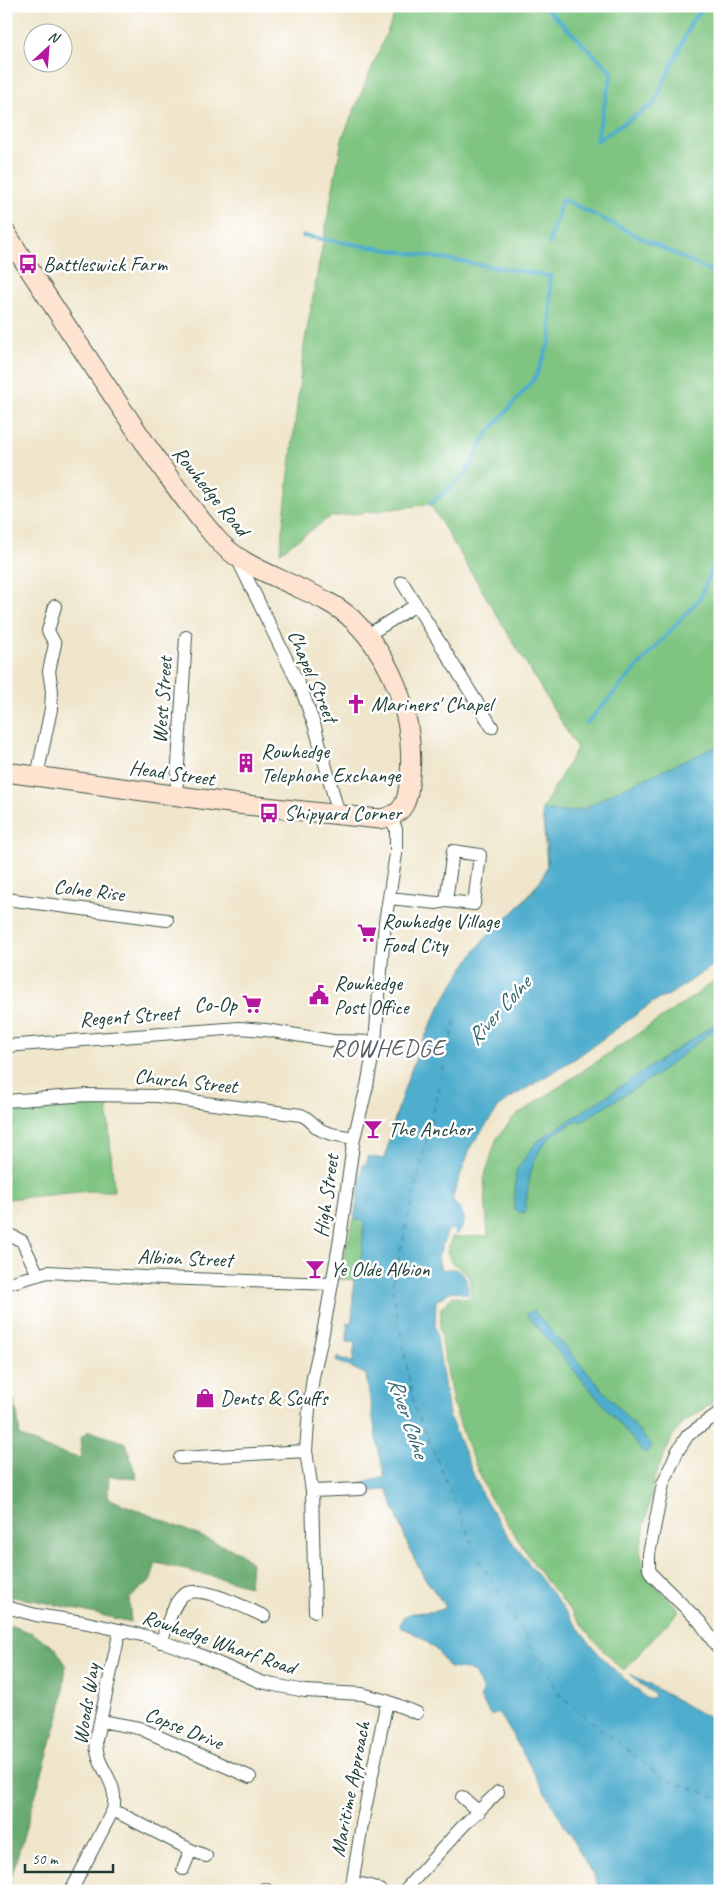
<svg xmlns="http://www.w3.org/2000/svg" width="726" height="1897" font-family="Caveat,sans-serif">
  <rect width="100%" height="100%" fill="#fff"/>
  <filter id="ink" filterUnits="userSpaceOnUse"><feTurbulence type="fractalNoise" baseFrequency=".02" numOctaves="2"/><feDisplacementMap in="SourceGraphic" scale="10" xChannelSelector="R" yChannelSelector="G"/><feConvolveMatrix kernelMatrix="1 2 1 2 8 2 1 2 1" color-interpolation-filters="sRGB"/></filter>
  <filter id="wash" filterUnits="userSpaceOnUse"><feTurbulence type="fractalNoise" baseFrequency=".0096" numOctaves="4" result="noise"/><feDisplacementMap in="SourceGraphic" scale="20" xChannelSelector="R" yChannelSelector="G"/><feGaussianBlur stdDeviation="1.12" result="paint"/><feColorMatrix in="noise" values="0 0 0 0 0 0 0 0 0 0 0 0 0 0 0 0 0 1.4 0 .05"/><feComposite in="paint" operator="in"/></filter>
  <g filter="url(#wash)">
    <rect width="100%" height="100%" fill="#efe5ca"/>
    <path fill="#7fc581" stroke="#4f815a" d="M402 6H720V834L420 1096 448 1558 449 1668 437 1650 419 1636 400 1626C404 1605 432 1618 446 1607L424 1577 409 1548 387 1489 362 1493 385 1477 377 1442 366 1374 336 1361 338 1357 353 1363 355 1342H347L348 1323H352L354 1280 338 1279 354 1219 363 1165 367 1163V1157L385 1159 391 1131 410 1074 435 1016 481 944 516 910 543 877 547 866 542 809 577 748 430 504 330 517 280 552 304 346 342 139 395 13Z
      M720 976V1398L683 1423 672 1437 654 1479 640 1550 645 1574 680 1610 623 1671 594 1640 540 1573 489 1496 469 1450 453 1403 440 1330 441 1308 453 1296 466 1299 471 1297 470 1279 465 1272 451 1262 447 1251 452 1237 488 1236 484 1178 497 1138 514 1117 697 994Z
      M99 1098 107 1104 114 1191H89L7 1199 6 1106Z"/>
    <path fill="#67aa6f" stroke="#437452" d="M6 1387 10 1388 17 1412 20 1436 49 1449 82 1459 80 1438 89 1431 126 1443 137 1479 109 1476 108 1498 239 1552 251 1563 249 1586 219 1578 156 1563 151 1580 129 1599 131 1622 43 1602 6 1596Z
      M6 1624 32 1633 56 1649 66 1665 61 1709 11 1878 10 1891H6V1703L10 1700 6 1698Z"/>
    <path fill="#4fadce" stroke="#377581" d="M720 745V961L669 995 655 1001 576 1058 509 1099 500 1106 471 1146 453 1196V1201C465 1215 469 1219 457 1235L452 1228 448 1230 438 1257 441 1270C444 1270 446 1269 449 1269 464 1267 469 1283 468 1295L454 1291 450 1292 436 1301 435 1325 449 1416 482 1495 510 1539 593 1647 607 1663 646 1698H652L655 1695C646 1687 637 1683 630 1674L720 1724V1891H602L499 1712 491 1716 480 1698 483 1691 474 1672 468 1670 449 1668 437 1650 419 1636 400 1626C404 1604 432 1618 446 1607L424 1577 409 1548 387 1489 362 1493 360 1483 385 1477 377 1442 366 1374 336 1361 338 1357 353 1363 355 1342H347L348 1323H352L354 1279H358L360 1275 364 1221 354 1219 363 1165 367 1163V1157L385 1159C401 1083 432 1008 479 946 499 920 535 900 546 869 551 854 542 825 542 809L550 811 566 812 584 809 614 792Z
      M720 1021V1025L658 1074 582 1121C574 1121 568 1126 561 1130 530 1148 529 1180 525 1213L514 1210 516 1171 536 1142Z
      M533 1310 652 1446 645 1454 526 1314Z"/>
    <g fill="none" stroke-linecap="round" stroke-linejoin="round">
      <path stroke="#4fadce" stroke-width="4" d="M544 6 612 72 596 141 654 104 693 19 707 6
        M303 236 550 276 551 339 535 378 487 434 465 475 430 504
        M549 244 562 199 720 276
        M587 723 700 598 720 551"/>
      <path stroke="#30646a" stroke-width="1" stroke-dasharray="6 5" stroke-linecap="butt" d="M455 1021 392 1286 414 1406 481 1563 562 1698 664 1779 720 1798"/>
    </g>
  </g>
  <g filter="url(#ink)">
    <g fill="none" stroke-linecap="round" stroke-linejoin="round">
      <defs>
        <path id="street" d="M237 558 302 691 315 727 339 815
          M402 582 492 727
          M366 636 416 605
          M37 776 51 709 52 691 49 671 55 644 48 631 55 606
          M176 796 186 637
          M389 898 437 903 446 901 474 904 480 855 453 851 446 901
          M6 899 167 920
          M6 1046 239 1028 266 1030 333 1041 375 1042
          M6 1101 87 1095 158 1096 205 1103 301 1115C311 1119 313 1126 321 1130 330 1135 343 1136 354 1138
          M6 1233 22 1241 38 1275
          M6 1284 48 1272 163 1278 332 1284
          M720 1412 688 1435 677 1452 663 1484 649 1554V1569L652 1575 700 1622 720 1651
          M180 1458 306 1451
          M312 1491 361 1489
          M6 1607 36 1615 83 1622 146 1636 195 1653 261 1682 274 1685 305 1691 362 1694 387 1701 417 1713
          M315 1611 312 1491 306 1451 309 1409 313 1377 323 1333 339 1245 354 1138 367 1086 375 1042 385 922 396 854V829L391 818
          M161 1642C167 1628 171 1607 182 1596 197 1581 247 1609 264 1616
          M101 1721 139 1728 250 1777
          M462 1797 479 1812
          M113 1810 191 1850 206 1856
          M183 1869 191 1850
          M352 1885 362 1824 387 1701
          M264 1889 269 1891
          M71 1891 113 1810C120 1779 95 1770 96 1740L120 1630
          M345 1891C354 1879 369 1885 381 1891
          M404 1891 462 1827 498 1792"/>
        <path id="secondary" d="M6 233C44 293 83 351 122 409 151 452 181 497 215 537 237 563 268 573 299 588 317 596 337 605 352 619 393 659 415 718 410 775 408 799 406 816 379 819L237 804 6 772"/>
      </defs>
      <use href="#street" stroke="#3e564a" stroke-width="14"/>
      <use href="#secondary" stroke="#3e564a" stroke-width="21"/>
      <use href="#street" stroke="#fff" stroke-width="12"/>
      <use href="#secondary" stroke="#fee3d1" stroke-width="19"/>
    </g>
  </g>
  <defs>
    <symbol id="bus-bare" viewBox="-9 -9 18 18"><path d="M-5-6H5V4H4V6H2V4H-2V6H-4V4H-5ZM-3.5-4V0h7V-4ZM-3.5 1.2v1.5H-2V1.2ZM2 1.2v1.5H3.5V1.2Z" fill="#b5179e" stroke="#fff" stroke-width="2.5" paint-order="stroke"/></symbol>
    <symbol id="church-bare" viewBox="-9 -9 18 18"><path d="M-1.2-6h2.4v3.5h3.3v2.4h-3.3V6h-2.4V-.1h-3.3v-2.4h3.3Z" fill="#b5179e" stroke="#fff" stroke-width="2.5" paint-order="stroke"/></symbol>
    <symbol id="building-bare" viewBox="-9 -9 18 18"><path d="M-4-6H4V6H1V3H-1V6H-4ZM-2.5-4.3h1.7v1.8h-1.7ZM.8-4.3h1.7v1.8H.8ZM-2.5-1h1.7V.8h-1.7ZM.8-1h1.7V.8H.8Z" fill="#b5179e" stroke="#fff" stroke-width="2.5" paint-order="stroke"/></symbol>
    <symbol id="supermarket-bare" viewBox="-9 -9 18 18"><path d="M-6-5.5h2.5l.6 2H6L4.5 2H-2.5L-4.4-4H-6ZM-1.5 3.2a1.3 1.3 0 1 0 .1 0ZM3 3.2a1.3 1.3 0 1 0 .1 0Z" fill="#b5179e" stroke="#fff" stroke-width="2.5" paint-order="stroke"/></symbol>
    <symbol id="civic-bare" viewBox="-9 -9 18 18"><path d="M-.6-6.5H3V-4.5H.6V-3L4-1V1h2V6H-6V1h2V-1L-.6-3ZM-1.2 2.5V6h2.4V2.5Z" fill="#b5179e" stroke="#fff" stroke-width="2.5" paint-order="stroke"/></symbol>
    <symbol id="bar-bare" viewBox="-9 -9 18 18"><path d="M-6-5H6L.8 .8V4.5H3.5V6h-7V4.5H-.8V.8Z" fill="#b5179e" stroke="#fff" stroke-width="2.5" paint-order="stroke"/></symbol>
    <symbol id="shop-bare" viewBox="-9 -9 18 18"><path d="M-5-2.5h2.3a2.7 3.5 0 0 1 5.4 0H5L5.5 6h-11ZM-1.5-2.5h3a1.5 2.3 0 0 0-3 0Z" fill="#b5179e" stroke="#fff" stroke-width="2.5" paint-order="stroke"/></symbol>
  </defs>
  <g fill-rule="evenodd">
    <use href="#bus-bare" x="14" y="250" width="28" height="28"/>
    <use href="#church-bare" x="342" y="690" width="28" height="28"/>
    <use href="#building-bare" x="232" y="749" width="28" height="28"/>
    <use href="#bus-bare" x="255" y="799" width="28" height="28"/>
    <use href="#supermarket-bare" x="353" y="919" width="28" height="28"/>
    <use href="#civic-bare" x="305" y="981" width="28" height="28"/>
    <use href="#supermarket-bare" x="238" y="990" width="28" height="28"/>
    <use href="#bar-bare" x="359" y="1115" width="28" height="28"/>
    <use href="#bar-bare" x="301" y="1255" width="28" height="28"/>
    <use href="#shop-bare" x="191" y="1384" width="28" height="28"/>
  </g>
  <g text-anchor="middle" stroke-width="5" stroke-linejoin="round" paint-order="stroke">
    <g font-size="21" fill="#1f3d34" stroke="#fff" text-anchor="start">
      <text x="43" y="271">Battleswick Farm</text>
      <text x="371" y="711">Mariners' Chapel</text>
      <text x="261" y="758">Rowhedge<tspan x="261" dy="24">Telephone Exchange</tspan></text>
      <text x="284" y="820">Shipyard Corner</text>
      <text x="382" y="928">Rowhedge Village<tspan x="382" dy="24">Food City</tspan></text>
      <text x="334" y="990">Rowhedge<tspan x="334" dy="24">Post Office</tspan></text>
      <text x="237" y="1011" text-anchor="end">Co-Op</text>
      <text x="388" y="1136">The Anchor</text>
      <text x="330" y="1276">Ye Olde Albion</text>
      <text x="220" y="1405">Dents &amp; Scuffs</text>
    </g>
    <g font-size="21" fill="#1f3d34" stroke="#fff">
      <text transform="translate(211 491) rotate(51)" y="7">Rowhedge Road</text>
      <text transform="translate(313 676) rotate(67)" y="7">Chapel Street</text>
      <text transform="translate(162 700) rotate(-86)" y="7">West Street</text>
      <text transform="translate(172 773) rotate(8)" y="7">Head Street</text>
      <text transform="translate(89 890) rotate(7)" y="7">Colne Rise</text>
      <text transform="translate(129 1016) rotate(-4)" y="7">Regent Street</text>
      <text transform="translate(186 1081) rotate(6)" y="7">Church Street</text>
      <text transform="translate(326 1196) rotate(-82)" y="7">High Street</text>
      <text transform="translate(185 1258) rotate(2)" y="7">Albion Street</text>
      <text transform="translate(219 1642) rotate(19)" y="7">Rowhedge Wharf Road</text>
      <text transform="translate(86 1704) rotate(-81)" y="7">Woods Way</text>
      <text transform="translate(184 1728) rotate(22)" y="7">Copse Drive</text>
      <text transform="translate(350 1789) rotate(-79)" y="7">Maritime Approach</text>
    </g>
    <g font-size="22" font-style="italic" fill="#30646a" stroke="#fff">
      <text transform="translate(498 1010) rotate(-48)" y="8">River Colne</text>
      <text transform="translate(409 1417) rotate(71)" y="8">River Colne</text>
    </g>
    <g font-size="24" letter-spacing="1" fill="#5a6167" stroke="#fff">
      <text x="388" y="1056">ROWHEDGE</text>
    </g>
  </g>
  <rect width="726" height="1897" fill="none" stroke="#fff" stroke-width="25"/>
  <g transform="translate(48 48) rotate(26)"><circle r="24" fill="#ffffff" stroke="#a5b1ae"/>
  <path d="M0-4L9 19L0 12L-9 19Z" fill="#b5179e"/>
  <text y="-8" font-size="14" font-weight="bold" text-anchor="middle" fill="#1f3d34">N</text>
  </g>
  <path d="M25 1864v8h88v-8" fill="none" stroke="#1f3d34" stroke-width="2.5"/>
  <text x="32" y="1864" font-size="15" fill="#1f3d34" stroke="#ffffff" stroke-width="4" paint-order="stroke">50 m</text>
</svg>
